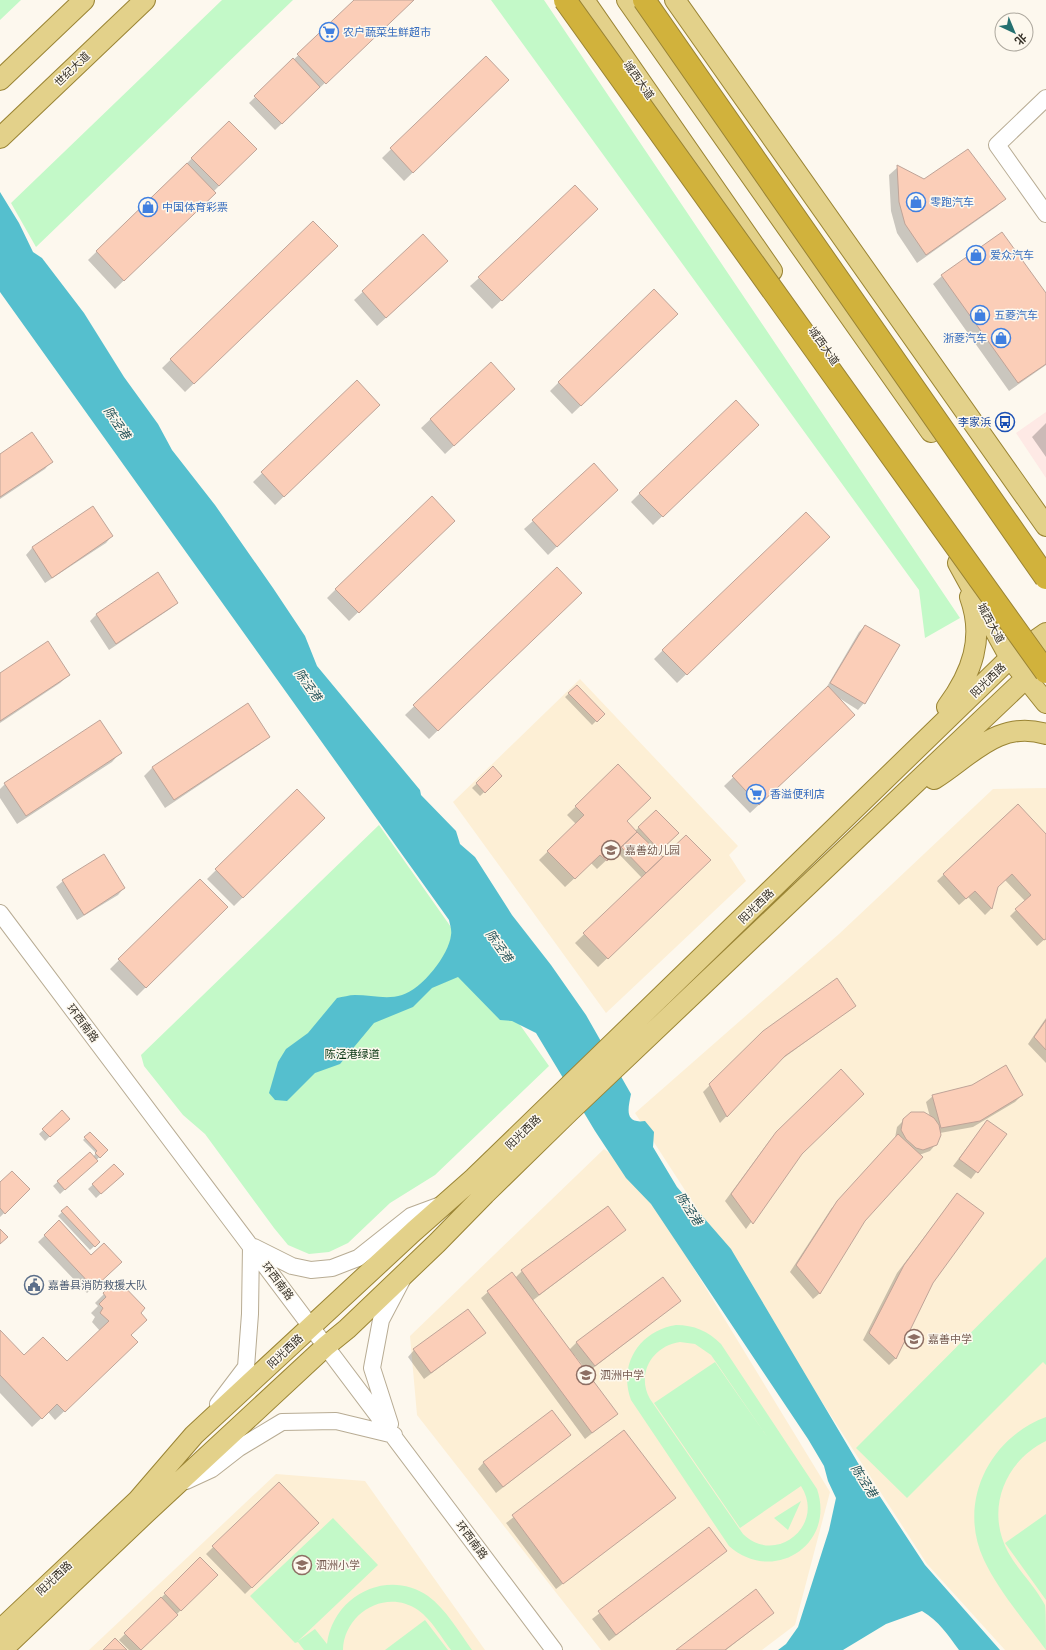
<svg xmlns="http://www.w3.org/2000/svg" width="1046" height="1650" font-family="'Sofia Sans Condensed','Noto Sans SC',sans-serif">
  <rect width="100%" height="100%" fill="#fdf8ee"/>
  <path fill="#fdefd5" d="M580 679 738 846 729 855 746 881 606 1013 453 802Z
    M1046 788V1650H1005L927 1564 635 1113 839 934 993 789Z
    M604 1149 635 1172 830 1492 795 1625 762 1650H601L417 1415 410 1336Z
    M276 1474 365 1481 485 1650H89Z"/>
  <path fill="#fee9e5" d="M1046 412V478L1016 433Z"/>
  <path fill="#c3f9c8" fill-rule="evenodd" d="M0 0H21L0 20Z
    M222 0H293L36 247 11 203Z
    M491 0H544L960 618 925 638 919 590Z
    M379 825 549 1066 435 1175 390 1203 348 1243 329 1252 309 1254 288 1245 274 1228 205 1134 183 1115 144 1066 141 1055Z
    M1046 1257V1365L1043 1362 907 1498 856 1448Z
    M676 1325C694 1325 708 1331 721 1344L817 1489C836 1545 773 1585 729 1546L631 1400C618 1365 639 1331 676 1325ZM680 1342 695 1344 711 1355 768 1438 715 1362 654 1403 740 1528 801 1486C826 1525 776 1566 743 1534L650 1399C636 1374 652 1346 680 1342Z
    M1046 1417V1441C1005 1461 985 1509 1008 1552 1018 1570 1035 1586 1045 1605 1046 1611 1046 1642 1046 1650 1026 1623 998 1590 984 1560 957 1503 989 1438 1046 1417Z
    M801 1501 788 1530 774 1518Z
    M1046 1514V1600L1005 1543Z
    M333 1518 378 1565 298 1641 315 1629 327 1644C333 1596 387 1568 428 1596 446 1609 459 1632 472 1650H451C441 1637 432 1620 418 1610 386 1588 344 1613 343 1650H304L298 1642 295 1643 250 1596Z
    M425 1620 448 1650H385Z"/>
  <path fill="#55bfce" d="M0 192 19 223 33 252 42 258 84 313 124 377 158 424 172 450 215 505 273 588 305 636 317 666 420 790 421 795 456 831 460 844 475 857 512 915 551 965 586 1015 631 1094C628 1109 624 1124 645 1121L654 1132 653 1147 677 1187 731 1249 858 1463 925 1565 1000 1650H959C948 1635 939 1621 922 1611L886 1624 843 1650H778L786 1644 798 1627 829 1530 836 1498 828 1481 824 1466 808 1439 651 1204 626 1178 595 1131 536 1033 512 1021 500 1020 458 977 432 988 413 1007 374 1023 340 1064 315 1073 287 1101 275 1100 269 1093 278 1062 286 1049 308 1033 337 998C343 997 349 995 355 995 371 995 387 1000 402 995 422 989 449 955 451 935 452 930 450 925 449 920L0 292Z"/>
  <path fill="#0003" d="M355 0H413L275 130 249 103Z
    M486 57 499 89 404 181 382 158Z
    M229 122 256 149 213 192 206 202 115 289 88 260Z
    M898 167 924 181 1004 199 996 207 917 263 897 233 891 211 889 175Z
    M588 218 492 309 470 286 479 278Z
    M313 222 328 255 185 392 162 368Z
    M423 236 438 270 377 326 354 300Z
    M942 276 1046 295V365L1009 391 933 284Z
    M668 323 572 414 550 391 559 382Z
    M491 363 505 398 445 454 421 428Z
    M357 382 370 413 275 505 253 482Z
    M1046 423V457L1032 437Z
    M749 433 653 525 631 502 640 493Z
    M0 455 51 462 45 469 0 499Z
    M608 498 548 555 524 529 533 521Z
    M93 507 112 536 106 543 45 583 26 555 32 548Z
    M445 529 349 621 327 598 336 589Z
    M820 546 677 683 654 659 663 650Z
    M557 569 571 602 429 739 405 715Z
    M177 602 170 609 109 650 90 621 97 614Z
    M865 626 864 703 858 710 839 698 845 724 750 813 724 786 825 690 859 632Z
    M0 675H69L60 683 0 723Z
    M577 686 603 714 592 725 565 697Z
    M268 736 259 745 165 808 144 776 153 767Z
    M120 753 112 762 17 824 0 798V789L5 784Z
    M618 766 626 822 635 831 656 811 677 833 657 853 661 857 701 869 598 967 575 943 642 878 617 852 632 838 631 837 597 869 591 863 565 887 539 860 576 824 567 815Z
    M493 768 501 776 480 796 472 788Z
    M297 790 324 818 234 906 207 879Z
    M1017 805 1046 836V938L1037 946 1010 916 1025 901 1005 880 997 887 991 909 985 915 968 897 959 905 937 881Z
    M200 880 226 907 137 996 110 969Z
    M63 881 124 888 118 895 77 920 56 887Z
    M855 1006 778 1062 720 1123 703 1092 764 1031Z
    M1046 1018V1063L1028 1044Z
    M841 1071 801 1154 746 1229 725 1201 770 1140Z
    M1022 1095 1015 1102 973 1127 940 1133 936 1144 930 1151 919 1155 864 1221 820 1293 813 1299 790 1272 831 1209 895 1138 897 1127 904 1120 930 1117 926 1102 933 1096Z
    M62 1112 69 1118 45 1141 39 1134Z
    M987 1121 1005 1134 971 1179 953 1166Z
    M90 1133 107 1150 60 1194 53 1186 90 1153 93 1157 96 1153 83 1140Z
    M114 1165 118 1178 96 1198 88 1189Z
    M0 1184 29 1189 0 1217Z
    M957 1194 932 1282 895 1359 889 1365 863 1340 897 1273Z
    M67 1207 99 1242 90 1250 58 1216Z
    M59 1222 91 1256 114 1268 87 1293 38 1242Z
    M625 1230 532 1301 569 1350 577 1342 680 1301 588 1372 575 1356 574 1357 616 1414 585 1439 481 1298 488 1292 515 1278 522 1271Z
    M117 1281 139 1313 130 1336 128 1351 55 1420 48 1412 32 1427 0 1393V1332L24 1357 67 1363 100 1331 92 1322 95 1317 91 1313 98 1306 95 1303Z
    M485 1333 424 1379 408 1357 414 1350Z
    M624 1431 675 1498 556 1589 506 1523Z
    M569 1435 496 1493 478 1469 484 1462Z
    M279 1483 318 1523 245 1594 206 1554Z
    M709 1529 726 1551 609 1641 592 1619Z
    M200 1559 216 1575 141 1650H129L119 1640Z
    M773 1613 726 1650H678Z"/>
  <path fill="#fbceb8" stroke="#bfa498" d="M354 0H414L326 84 297 54Z
    M486 56 509 80 413 173 390 148Z
    M293 58 320 87 282 124 254 96Z
    M229 121 257 149 219 186 191 158Z
    M968 149 1006 199 926 255 905 224 899 202 897 165 924 179Z
    M187 163 216 193 124 281 96 251Z
    M575 185 598 209 502 301 478 277Z
    M313 221 338 246 194 384 170 359Z
    M1002 232 1046 293V364L1018 383 941 275Z
    M423 234 448 261 386 318 362 291Z
    M654 289 678 314 581 406 558 382Z
    M491 362 515 389 454 446 430 419Z
    M357 380 380 405 284 497 261 472Z
    M736 400 759 425 663 517 639 493Z
    M32 432 53 462 0 497V454Z
    M594 463 618 490 557 547 532 520Z
    M432 496 455 521 359 613 335 589Z
    M93 506 113 536 52 578 32 547Z
    M806 512 830 537 687 675 662 650Z
    M557 567 582 593 438 731 413 705Z
    M158 572 178 603 116 644 96 614Z
    M865 625 900 645 865 704 830 683Z
    M48 641 70 675 0 721V673Z
    M577 685 605 714 597 722 568 693Z
    M828 686 855 715 759 805 732 776Z
    M248 703 270 737 174 800 152 767Z
    M100 720 122 753 26 816 4 783Z
    M618 764 651 798 627 821 637 832 607 861 600 855 575 879 547 851 584 815 575 806Z
    M493 766 502 776 485 793 476 783Z
    M297 789 325 818 243 898 215 869Z
    M1018 804 1046 834V939L1044 940 1015 909 1031 895 1012 874 998 887 992 909 975 891 966 899 943 874Z
    M656 810 679 833 660 851 638 827Z
    M637 832 663 857 646 873 621 847Z
    M686 835 711 860 608 959 583 933Z
    M104 854 125 888 84 915 62 880Z
    M200 879 228 907 146 988 118 959Z
    M837 978 856 1006 785 1056 727 1117 709 1084 763 1031Z
    M1046 1020V1050L1034 1037Z
    M1006 1065 1023 1095 980 1121 941 1128 932 1095 972 1085Z
    M841 1069 864 1094 802 1154 753 1224 731 1194 776 1132Z
    M62 1110 70 1119 50 1137 42 1129Z
    M911 1112H924L934 1118 939 1125 941 1135 937 1145 923 1150 916 1148 906 1139 901 1130 903 1119Z
    M987 1120 1007 1134 978 1173 959 1159Z
    M90 1132 108 1150 100 1158 95 1153 97 1151 84 1137Z
    M898 1134 923 1157 865 1221 820 1294 796 1265 837 1201Z
    M90 1152 98 1161 65 1190 57 1181Z
    M114 1164 124 1174 101 1194 92 1184Z
    M12 1171 30 1189 5 1214 0 1208V1182Z
    M957 1193 984 1213 933 1283 896 1359 869 1333 904 1265Z
    M67 1206 100 1242 95 1247 61 1211Z
    M608 1206 626 1230 539 1295 521 1270Z
    M59 1220 91 1255 104 1243 122 1262 94 1288 44 1235Z
    M0 1229 8 1237 0 1244Z
    M512 1272 618 1414 592 1433 487 1291Z
    M663 1277 681 1301 595 1366 576 1342Z
    M117 1279 145 1308 141 1313 147 1320 131 1335 138 1342 65 1412 57 1404 42 1419 0 1375V1330L24 1355 43 1337 67 1361 109 1321 100 1313 103 1308 99 1304 106 1297 103 1293Z
    M468 1309 486 1333 431 1373 413 1349Z
    M552 1410 571 1435 503 1487 483 1462Z
    M624 1430 676 1498 563 1584 512 1515Z
    M279 1482 319 1523 252 1588 212 1546Z
    M709 1527 727 1551 616 1635 598 1611Z
    M200 1557 218 1575 181 1611 164 1593Z
    M756 1589 774 1613 725 1650H676Z
    M161 1597 178 1615 141 1650 124 1633Z
    M115 1638 127 1650H103Z"/>
  <g fill="none" stroke-linecap="round" stroke-linejoin="round">
    <defs>
      <path id="minor" d="M1046 98 997 145 1046 214
        M0 913 554 1650
        M254 1247 292 1266 311 1270 332 1268 358 1258 411 1216 438 1206
        M218 1404 246 1367 250 1314 251 1246
        M390 1424 372 1368 381 1320 402 1280
        M186 1481 212 1469 239 1448 282 1422 336 1421 394 1435"/>
      <path id="major" d="M584 0 772 271
        M627 0 931 432
        M675 0 1046 526
        M0 80 84 0
        M0 138 145 0
        M958 563 1010 658 1046 703
        M947 707C972 673 985 638 970 597
        M934 779C970 757 998 719 1046 734
        M0 1630 138 1500 194 1435 414 1231 474 1178 1010 658 1046 633
        M2 1650 147 1512 326 1346 347 1329 437 1243 485 1194 569 1112 1026 678 1046 653"/>
    </defs>
    <use href="#minor" stroke="#b8ac94" stroke-width="18"/>
    <use href="#major" stroke="#9a8434" stroke-width="22"/>
    <use href="#minor" stroke="#fff" stroke-width="16"/>
    <use href="#major" stroke="#e3d18a" stroke-width="20"/>
    <defs>
      <path id="highway-bridge" d="M565 0 1046 672
        M644 0 1046 578"/>
    </defs>
    <use href="#highway-bridge" stroke="#9a8434" stroke-width="24" stroke-linecap="butt"/>
    <use href="#highway-bridge" stroke="#d1b23c" stroke-width="22"/>
  </g>
  <defs>
    <symbol id="supermarket-ring" viewBox="-11 -11 22 22"><circle r="9.5" fill="#fdf8ee" stroke="#3f7fe0" stroke-width="1.5"/><path d="M-6-5.5h2.5l.6 2H6L4.5 2H-2.5L-4.4-4H-6ZM-1.5 3.2a1.3 1.3 0 1 0 .1 0ZM3 3.2a1.3 1.3 0 1 0 .1 0Z" fill="#3f7fe0"/></symbol>
    <symbol id="shop-ring" viewBox="-11 -11 22 22"><circle r="9.5" fill="#fdf8ee" stroke="#3f7fe0" stroke-width="1.5"/><path d="M-5-2.5h2.3a2.7 3.5 0 0 1 5.4 0H5L5.5 6h-11ZM-1.5-2.5h3a1.5 2.3 0 0 0-3 0Z" fill="#3f7fe0"/></symbol>
    <symbol id="bus-ring" viewBox="-11 -11 22 22"><circle r="9.5" fill="#fdf8ee" stroke="#1a4fb4" stroke-width="1.5"/><path d="M-5-6H5V4H4V6H2V4H-2V6H-4V4H-5ZM-3.5-4V0h7V-4ZM-3.5 1.2v1.5H-2V1.2ZM2 1.2v1.5H3.5V1.2Z" fill="#1a4fb4"/></symbol>
    <symbol id="school-ring" viewBox="-11 -11 22 22"><circle r="9.5" fill="#fdf8ee" stroke="#8d6e63" stroke-width="1.5"/><path d="M0-5L7-2L0 1L-7-2ZM-4 1L0 2.5L4 1V4Q0 6-4 4Z" fill="#8d6e63"/></symbol>
    <symbol id="civic-ring" viewBox="-11 -11 22 22"><circle r="9.5" fill="#fdf8ee" stroke="#5c6f8a" stroke-width="1.5"/><path d="M-.6-6.5H3V-4.5H.6V-3L4-1V1h2V6H-6V1h2V-1L-.6-3ZM-1.2 2.5V6h2.4V2.5Z" fill="#5c6f8a"/></symbol>
  </defs>
  <g fill-rule="evenodd">
    <use href="#supermarket-ring" x="318" y="21" width="22" height="22"/>
    <use href="#shop-ring" x="905" y="191" width="22" height="22"/>
    <use href="#shop-ring" x="137" y="196" width="22" height="22"/>
    <use href="#shop-ring" x="965" y="244" width="22" height="22"/>
    <use href="#shop-ring" x="969" y="304" width="22" height="22"/>
    <use href="#shop-ring" x="990" y="327" width="22" height="22"/>
    <use href="#bus-ring" x="994" y="411" width="22" height="22"/>
    <use href="#supermarket-ring" x="745" y="783" width="22" height="22"/>
    <use href="#school-ring" x="600" y="839" width="22" height="22"/>
    <use href="#civic-ring" x="23" y="1274" width="22" height="22"/>
    <use href="#school-ring" x="903" y="1328" width="22" height="22"/>
    <use href="#school-ring" x="575" y="1364" width="22" height="22"/>
    <use href="#school-ring" x="291" y="1554" width="22" height="22"/>
  </g>
  <g text-anchor="middle" stroke-width="3" stroke-linejoin="round" paint-order="stroke">
    <g font-size="11" fill="#366cbe" stroke="#fdf8ee" text-anchor="start">
      <text x="343" y="36">农户蔬菜生鲜超市</text>
      <text x="930" y="206">零跑汽车</text>
      <text x="162" y="211">中国体育彩票</text>
      <text x="990" y="259">爱众汽车</text>
      <text x="994" y="319">五菱汽车</text>
      <text x="987" y="342" text-anchor="end">浙菱汽车</text>
      <text x="770" y="798">香溢便利店</text>
    </g>
    <g font-size="11" fill="#342f26" stroke="#fdf8ee">
      <text transform="translate(72 69) rotate(-44)" y="4">世纪大道</text>
      <text transform="translate(639 80) rotate(55)" y="4">城西大道</text>
      <text transform="translate(824 346) rotate(55)" y="4">城西大道</text>
      <text transform="translate(991 623) rotate(62)" y="4">城西大道</text>
      <text transform="translate(988 680) rotate(-44)" y="4">阳光西路</text>
      <text transform="translate(756 906) rotate(-44)" y="4">阳光西路</text>
      <text transform="translate(83 1023) rotate(53)" y="4">环西南路</text>
      <text transform="translate(523 1132) rotate(-44)" y="4">阳光西路</text>
      <text transform="translate(278 1281) rotate(53)" y="4">环西南路</text>
      <text transform="translate(285 1351) rotate(-43)" y="4">阳光西路</text>
      <text transform="translate(472 1540) rotate(53)" y="4">环西南路</text>
      <text transform="translate(54 1578) rotate(-43)" y="4">阳光西路</text>
    </g>
    <g font-size="11" fill="#164399" stroke="#fdf8ee" text-anchor="end">
      <text x="991" y="426">李家浜</text>
    </g>
    <g font-size="11" fill="#785e54" stroke="#fdf8ee" text-anchor="start">
      <text x="625" y="854">嘉善幼儿园</text>
      <text x="928" y="1343">嘉善中学</text>
      <text x="600" y="1379">泗洲中学</text>
      <text x="316" y="1569">泗洲小学</text>
    </g>
    <g font-size="11" fill="#063411" stroke="#fdf8ee">
      <text x="352" y="1058">陈泾港绿道</text>
    </g>
    <g font-size="11" fill="#4e5e75" stroke="#fdf8ee" text-anchor="start">
      <text x="48" y="1289">嘉善县消防救援大队</text>
    </g>
    <g font-size="12" font-style="italic" fill="#235258" stroke="#fdf8ee">
      <text transform="translate(117 423) rotate(55)" y="4">陈泾港</text>
      <text transform="translate(308 685) rotate(54)" y="4">陈泾港</text>
      <text transform="translate(499 946) rotate(54)" y="4">陈泾港</text>
      <text transform="translate(689 1209) rotate(57)" y="4">陈泾港</text>
      <text transform="translate(864 1481) rotate(57)" y="4">陈泾港</text>
    </g>
  </g>
  <g transform="translate(1014 32) rotate(136)"><circle r="19" fill="#fdf8ee" stroke="#ada89e"/>
  <path d="M0-3L7 15L0 10L-7 15Z" fill="#257070"/>
  <text y="-6" font-size="11" font-weight="bold" text-anchor="middle" fill="#342f26">北</text>
  </g>
</svg>
